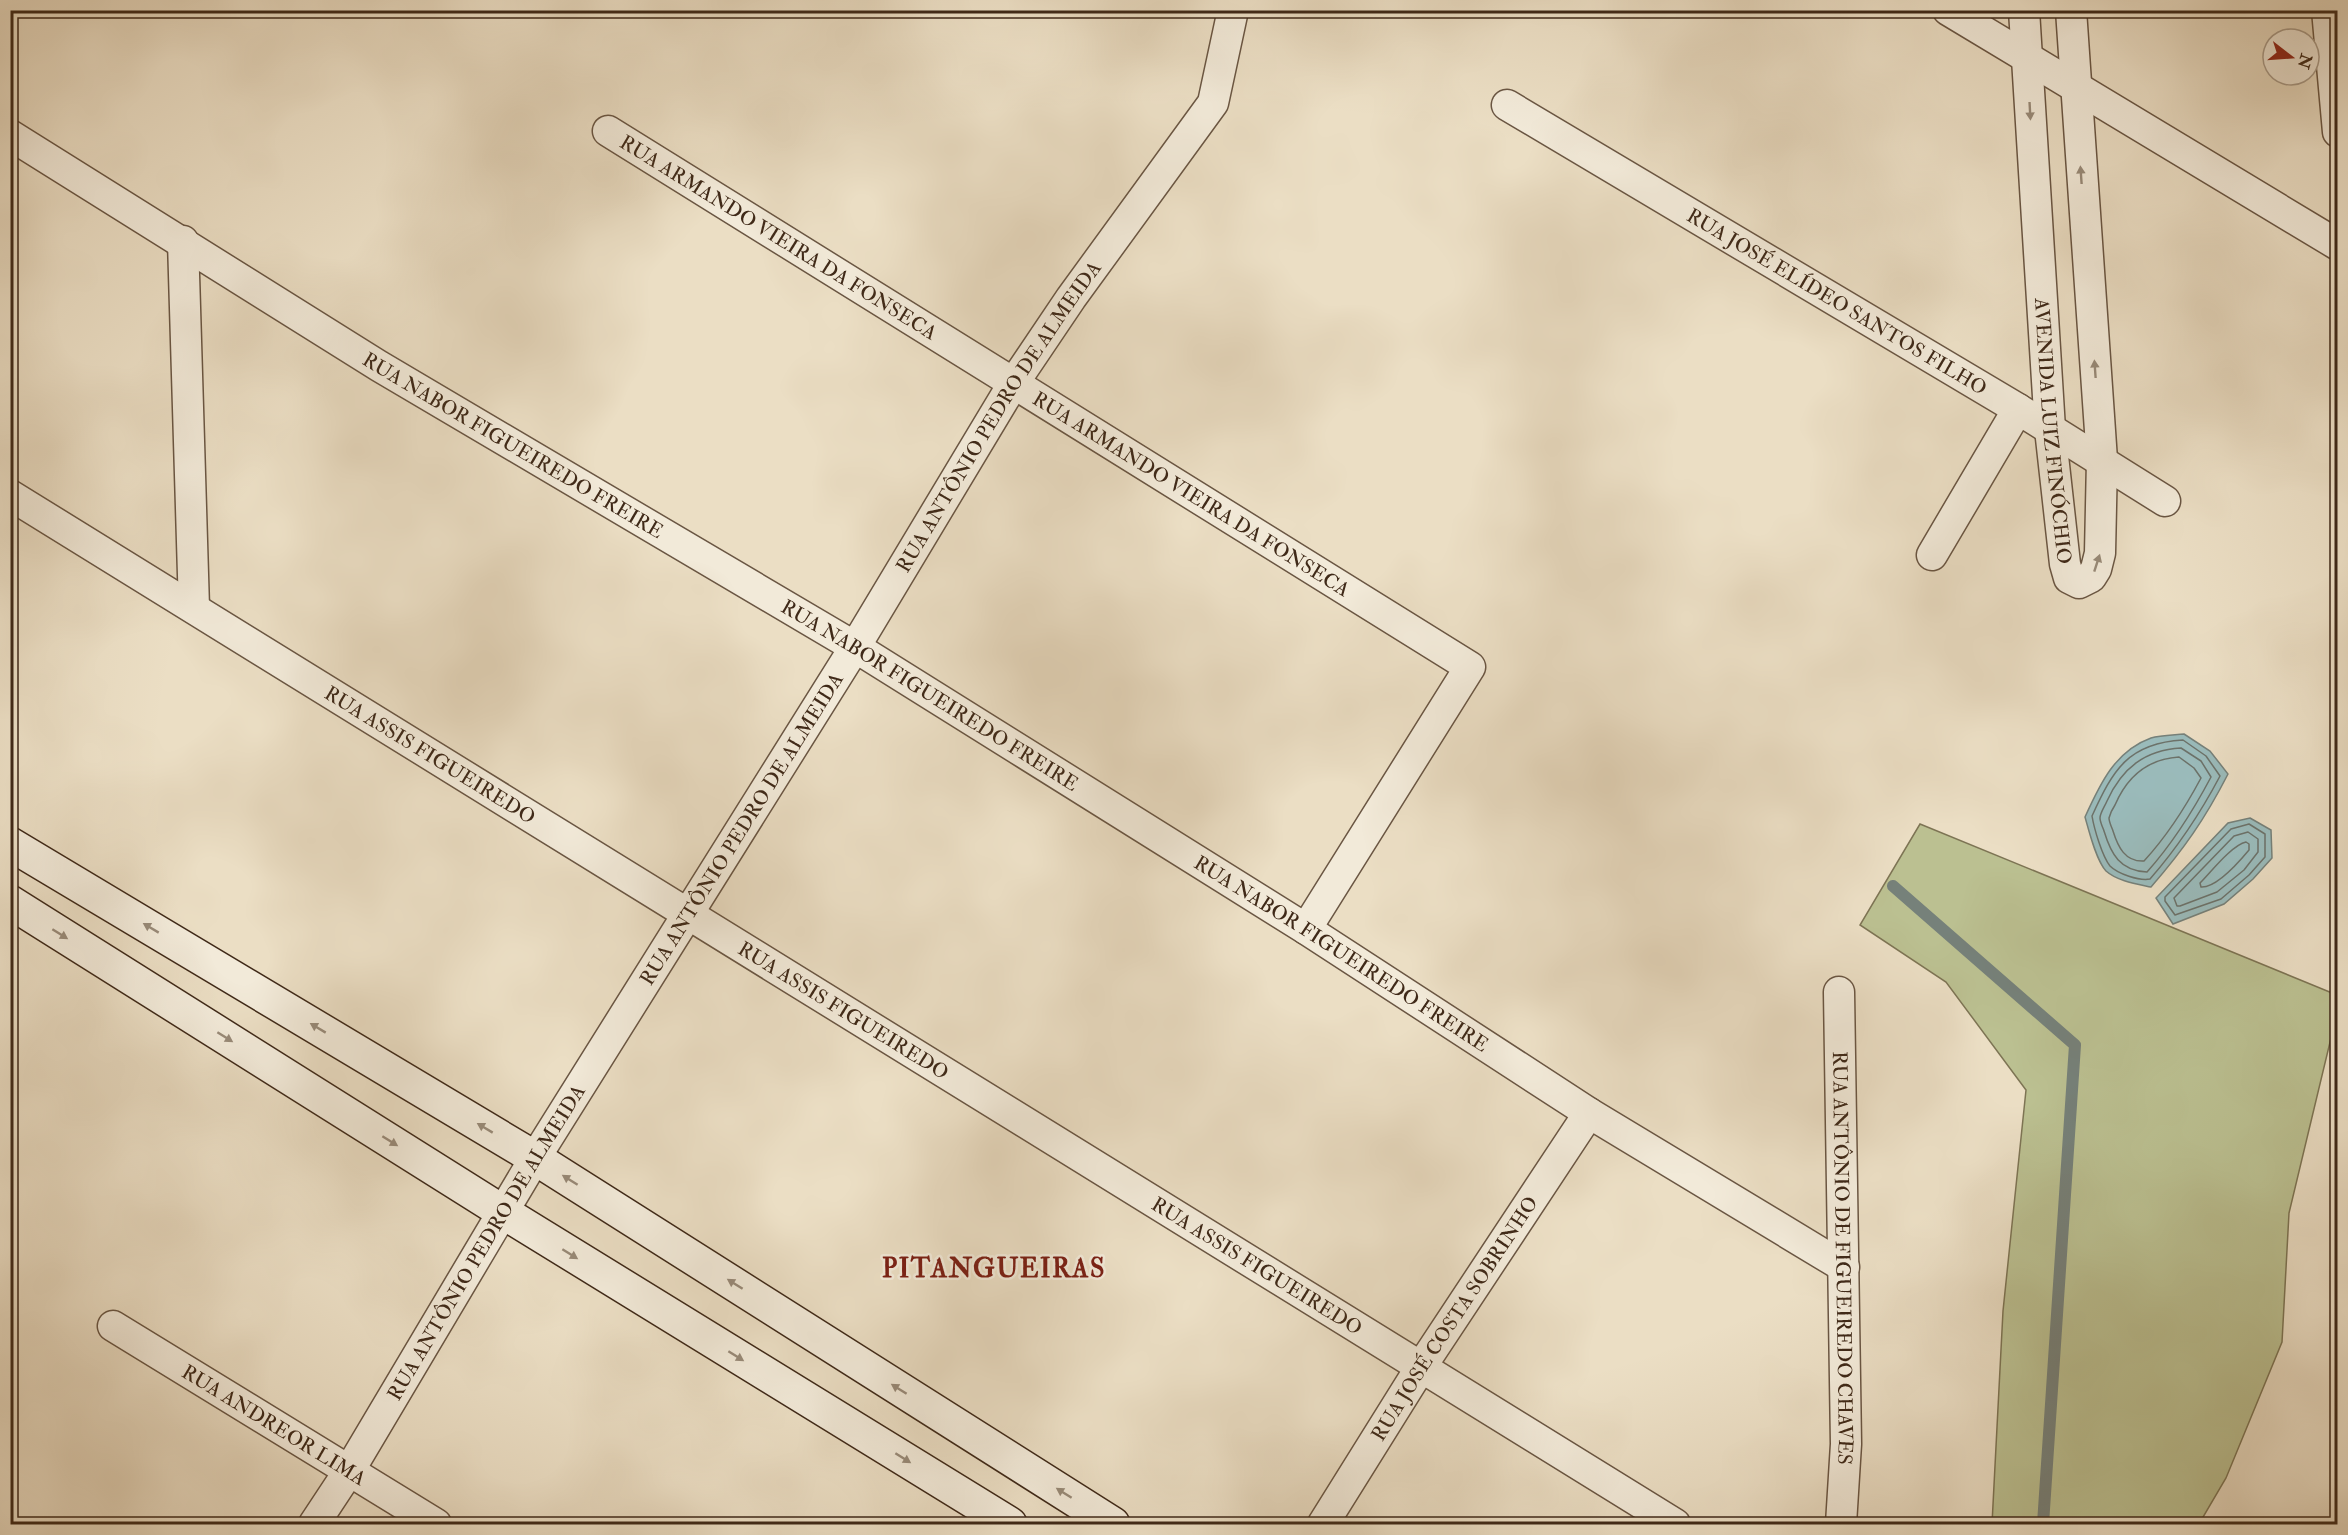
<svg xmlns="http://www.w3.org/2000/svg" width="2348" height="1535" font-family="'IM FELL Double Pica',serif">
  <rect width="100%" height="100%" fill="#ebdec4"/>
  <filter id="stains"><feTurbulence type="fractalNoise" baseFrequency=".00333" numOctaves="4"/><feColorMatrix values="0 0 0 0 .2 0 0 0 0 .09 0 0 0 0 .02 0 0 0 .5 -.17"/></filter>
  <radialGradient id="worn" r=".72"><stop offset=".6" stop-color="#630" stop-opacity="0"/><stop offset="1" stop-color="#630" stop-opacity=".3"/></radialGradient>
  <path fill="#bbc091" stroke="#7d7454" stroke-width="1.5" d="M1920 824 2337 995V1013L2289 1213 2282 1342 2226 1478 2199 1524H1992L2003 1311 2026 1090 1946 982 1860 925Z"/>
  <path fill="#9abbbb" stroke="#76817a" stroke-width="1.5" d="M2184 734 2210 751 2228 774C2205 819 2184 849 2151 887 2137 884 2117 881 2106 871 2096 860 2089 831 2085 817 2100 784 2115 751 2151 738 2160 735 2174 735 2184 734Z
    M2250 818 2271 830 2272 858 2253 879 2224 904 2173 924 2156 898 2228 823Z"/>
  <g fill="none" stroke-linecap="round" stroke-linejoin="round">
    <path stroke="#6c726a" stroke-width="1.5" d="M2183 740 2206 756 2220 776C2200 814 2178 847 2150 879 2139 881 2118 874 2110 866 2102 856 2094 828 2092 816 2113 770 2128 743 2183 740Z
      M2181 748 2201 761 2211 777C2193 811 2173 843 2147 872 2120 871 2111 854 2104 831 2103 828 2100 822 2100 818 2100 813 2105 806 2107 801 2122 768 2145 750 2181 748Z
      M2179 757 2194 768 2201 778C2185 808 2167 836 2144 861 2125 862 2118 847 2113 831 2112 828 2109 822 2109 818 2110 814 2113 808 2115 805 2127 777 2148 759 2179 757Z
      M2249 824 2265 834V857L2249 875 2221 899 2175 915 2165 901V897L2231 829Z
      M2248 832 2258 839V852L2244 870 2217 892 2180 906H2177L2174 898 2234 836Z
      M2246 842 2249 844V850C2239 862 2216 888 2201 887L2200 883C2211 872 2232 845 2246 842Z"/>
    <path stroke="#76817a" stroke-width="12" d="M1893 886 2075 1045 2043 1524"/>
    <defs>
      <g id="street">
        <path d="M1948 10 2338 245"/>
        <path id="s1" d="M2024 10 2050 429 2065 564 2069 578 2079 583 2091 577 2096 569 2100 553 2102 460 2071 10"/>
        <path d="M2327 10 2338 132"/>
        <path id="s2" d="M1507 105 2018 409 2165 501"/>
        <path id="s3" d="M608 131 1470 667 1306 929"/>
        <path id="s4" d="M10 135 379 366 855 647 1306 929 1589 1113 1844 1267"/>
        <path d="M183 241 194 608"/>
        <path id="s5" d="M10 495 1675 1524"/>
        <path d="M1932 555 2018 409"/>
        <path id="s6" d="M1839 992 1846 1444 1841 1524"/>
        <path id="s7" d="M113 1326 436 1524"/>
        <path id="s8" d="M314 1524 349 1471 535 1158 855 647 1013 384 1071 298 1213 103 1233 10"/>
        <path id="s9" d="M1323 1524 1421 1367 1589 1113"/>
      </g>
      <path id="secondary" d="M10 844 535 1158 1113 1524
        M10 902 503 1212 1010 1524"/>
    </defs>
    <use href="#street" stroke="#6a5643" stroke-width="33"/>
    <use href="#secondary" stroke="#3f2918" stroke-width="36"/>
    <use href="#street" stroke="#f2ead9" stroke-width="30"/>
    <use href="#secondary" stroke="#f2ead9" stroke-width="33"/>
  </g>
  <defs><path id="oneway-solid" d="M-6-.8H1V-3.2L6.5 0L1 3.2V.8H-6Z" transform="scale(1.5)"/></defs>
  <g fill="#988a78">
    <use href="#oneway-solid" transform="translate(2030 111) rotate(87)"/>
    <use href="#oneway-solid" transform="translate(2081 175) rotate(-94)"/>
    <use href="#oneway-solid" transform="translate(2095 369) rotate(-94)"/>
    <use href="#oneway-solid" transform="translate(2097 563) rotate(-72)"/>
    <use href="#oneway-solid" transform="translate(151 928) rotate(-149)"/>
    <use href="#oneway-solid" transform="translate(60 934) rotate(32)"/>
    <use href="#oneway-solid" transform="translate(318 1028) rotate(-149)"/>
    <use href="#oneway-solid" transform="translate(225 1037) rotate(32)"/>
    <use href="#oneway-solid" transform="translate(485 1128) rotate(-149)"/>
    <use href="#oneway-solid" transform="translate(390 1141) rotate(32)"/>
    <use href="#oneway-solid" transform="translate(570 1180) rotate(-148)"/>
    <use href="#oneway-solid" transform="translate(570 1254) rotate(32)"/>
    <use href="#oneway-solid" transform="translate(735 1284) rotate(-148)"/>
    <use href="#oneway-solid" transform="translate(736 1356) rotate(32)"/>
    <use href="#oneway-solid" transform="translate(899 1389) rotate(-148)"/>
    <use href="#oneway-solid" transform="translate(903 1458) rotate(32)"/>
    <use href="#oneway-solid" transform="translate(1064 1493) rotate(-148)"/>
  </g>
  <g text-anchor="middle" stroke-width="5" stroke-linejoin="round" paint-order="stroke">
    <g font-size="20" fill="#3f2918" stroke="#f2ead9">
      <text dy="7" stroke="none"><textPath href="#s3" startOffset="201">RUA ARMANDO VIEIRA DA FONSECA</textPath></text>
      <text dy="7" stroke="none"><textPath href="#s2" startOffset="384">RUA JOSÉ ELÍDEO SANTOS FILHO</textPath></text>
      <text dy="7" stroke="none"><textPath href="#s8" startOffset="1302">RUA ANTÔNIO PEDRO DE ALMEIDA</textPath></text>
      <text dy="7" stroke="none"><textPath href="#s1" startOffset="422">AVENIDA LUIZ FINÓCHIO</textPath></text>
      <text dy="7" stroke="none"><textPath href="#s4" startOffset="591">RUA NABOR FIGUEIREDO FREIRE</textPath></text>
      <text dy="7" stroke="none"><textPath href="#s3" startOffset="687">RUA ARMANDO VIEIRA DA FONSECA</textPath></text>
      <text dy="7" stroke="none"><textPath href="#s4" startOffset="1077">RUA NABOR FIGUEIREDO FREIRE</textPath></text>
      <text dy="7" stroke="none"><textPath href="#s5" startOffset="494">RUA ASSIS FIGUEIREDO</textPath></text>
      <text dy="7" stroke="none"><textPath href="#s8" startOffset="816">RUA ANTÔNIO PEDRO DE ALMEIDA</textPath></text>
      <text dy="7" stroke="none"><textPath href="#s4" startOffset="1563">RUA NABOR FIGUEIREDO FREIRE</textPath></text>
      <text dy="7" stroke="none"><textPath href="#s5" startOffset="980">RUA ASSIS FIGUEIREDO</textPath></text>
      <text dy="7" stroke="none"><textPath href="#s8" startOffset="330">RUA ANTÔNIO PEDRO DE ALMEIDA</textPath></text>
      <text dy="7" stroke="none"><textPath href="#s6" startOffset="266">RUA ANTÔNIO DE FIGUEIREDO CHAVES</textPath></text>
      <text dy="7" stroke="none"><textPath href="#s5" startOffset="1466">RUA ASSIS FIGUEIREDO</textPath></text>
      <text dy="7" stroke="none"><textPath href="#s9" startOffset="244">RUA JOSÉ COSTA SOBRINHO</textPath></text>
      <text dy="7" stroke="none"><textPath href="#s7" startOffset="189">RUA ANDREOR LIMA</textPath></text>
    </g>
    <g font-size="26" font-weight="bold" letter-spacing="1.5" fill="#7a1f14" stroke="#f2ead9">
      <text x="994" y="1277">PITANGUEIRAS</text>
    </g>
  </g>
  <rect width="2348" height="1535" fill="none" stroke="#ebdec4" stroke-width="36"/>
  <rect x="12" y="12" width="2324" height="1511" fill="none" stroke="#3f2918" stroke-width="3"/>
  <rect x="18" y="18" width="2312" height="1499" fill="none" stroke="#3f2918" stroke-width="1.5"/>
  <g transform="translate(2291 57) rotate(107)"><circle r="28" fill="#f2ead9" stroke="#aa9d8c" stroke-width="1.5"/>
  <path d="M0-4.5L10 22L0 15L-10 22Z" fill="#8f2418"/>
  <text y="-9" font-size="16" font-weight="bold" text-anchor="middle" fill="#3f2918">N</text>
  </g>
  <rect width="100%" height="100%" filter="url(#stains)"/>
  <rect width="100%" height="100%" fill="url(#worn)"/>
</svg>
